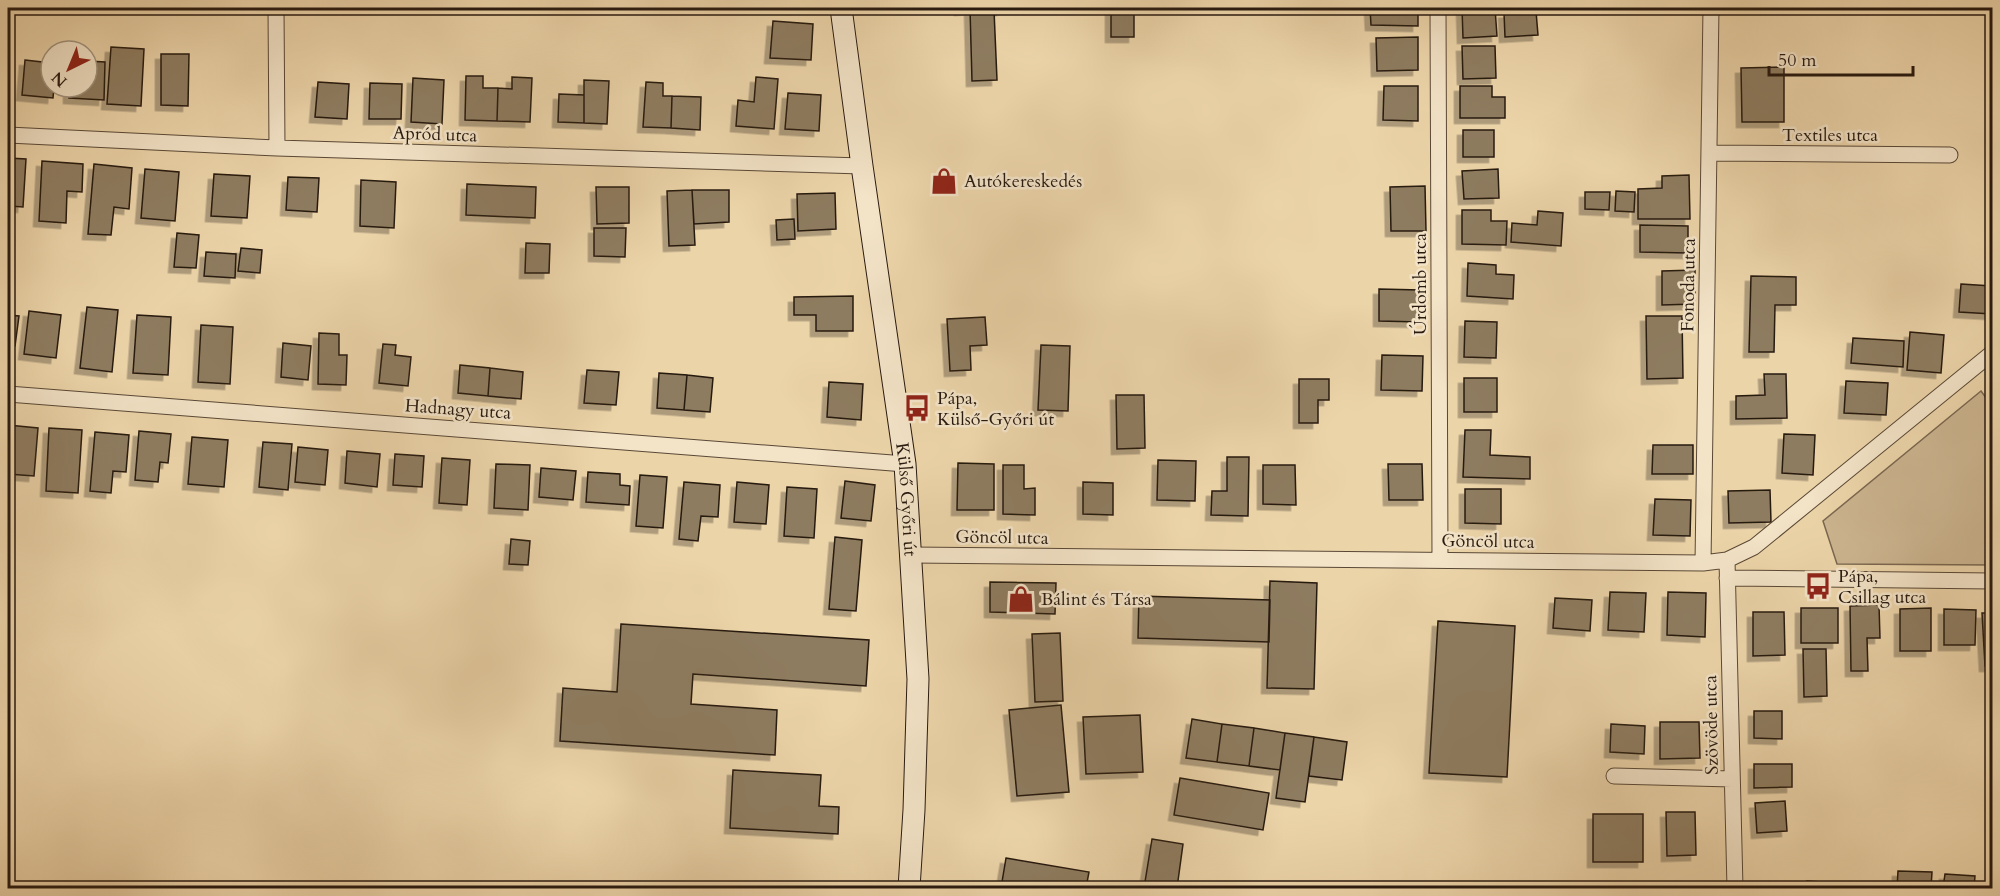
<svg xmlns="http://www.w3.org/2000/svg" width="2000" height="896" font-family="Cardo,serif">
  <defs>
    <filter id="shadow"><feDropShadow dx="-5.5" dy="5.5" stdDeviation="0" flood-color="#0004"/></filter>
  </defs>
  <rect width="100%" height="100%" fill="#ecd4a9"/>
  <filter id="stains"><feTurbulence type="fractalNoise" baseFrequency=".00333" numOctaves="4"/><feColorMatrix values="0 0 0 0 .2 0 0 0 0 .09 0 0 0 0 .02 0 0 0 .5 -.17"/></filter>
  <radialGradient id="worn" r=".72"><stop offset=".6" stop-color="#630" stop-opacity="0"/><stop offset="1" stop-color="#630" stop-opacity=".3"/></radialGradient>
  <path fill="#cbb48f" stroke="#7a6750" stroke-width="1.5" d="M1981 391 1992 406V565L1837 564 1823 521Z"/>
  <path fill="#8e7b60" stroke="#281a10" stroke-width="1.5" filter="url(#shadow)" d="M960 8H1002V10H994L997 80 972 81 970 9 960 10Z
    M1111 8H1134V37H1111Z
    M1370 8H1418V26L1371 25Z
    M1462 8H1495L1497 36 1463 38Z
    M1536 11 1538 35 1505 37 1504 13Z
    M773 21 813 24 811 60 770 58Z
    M1418 37V70L1377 71 1376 38Z
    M1462 46H1495L1496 78 1463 79Z
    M111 47 144 49 141 106 107 104Z
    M161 54H189L188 106 161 105Z
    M25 60 51 63V87H54L53 98 22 95Z
    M87 61 105 62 104 100 69 98V87H87Z
    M1784 67V122H1742L1741 68Z
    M466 76H483V88H498L497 121 465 120Z
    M512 77 532 78 530 122 497 121 498 88 512 89Z
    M756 77 778 79 774 129 736 126 738 100 754 102Z
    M413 78 444 80 442 124 411 122Z
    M584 80 609 81 607 124 584 123Z
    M318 82 349 84 347 119 315 117Z
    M646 82 663 83V96H672L671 128 643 127Z
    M370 83 402 84 401 119H369Z
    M1384 86H1418V121L1383 120Z
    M1460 86H1492V97H1505V118H1460Z
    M788 93 821 95 819 131 785 129Z
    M559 94 584 95V123L558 122Z
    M672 96 701 97 700 130 671 128Z
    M1463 130H1494V157H1463Z
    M8 158 26 159 23 207 10 206 9 239Z
    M42 161 83 164 82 192 67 191 66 223 39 221Z
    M94 164 132 168 129 209 114 207 111 235 88 234Z
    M145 169 179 172 175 221 141 218Z
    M1498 169 1499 198 1464 199 1462 171Z
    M214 174 250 176 247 218 211 216Z
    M1689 175 1690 219H1638V189L1662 188V176Z
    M288 177 319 178 317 212 286 210Z
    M361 180 396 182 394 228 360 226Z
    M467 184 536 187 535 218 466 215Z
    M1425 186 1426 231H1391L1390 187Z
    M596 187H629V223L597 224Z
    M692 190 695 245 669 246 667 191Z
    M692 190H729V222L694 224Z
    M1616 191 1635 192 1634 212 1615 211Z
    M1585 192H1610L1609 210 1585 209Z
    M835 193 836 229 798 231 797 194Z
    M1462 210H1491V221H1507L1506 245 1462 244Z
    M1538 211 1563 213 1561 246 1511 242 1512 223 1537 225Z
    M794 219 795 239 777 240 776 220Z
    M1640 225 1688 226V253L1640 252Z
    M594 228H626L625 257 594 256Z
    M177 233 199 235 196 268 174 267Z
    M526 243 550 244 549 273H525Z
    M241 248 262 250 260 273 238 271Z
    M206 252 236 254 235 278 204 276Z
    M1468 263 1496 265V274L1514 275 1513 299 1467 296Z
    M1695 270V304L1662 305V271Z
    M1751 276 1796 277V305H1775L1774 352H1749Z
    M1961 284 1992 286V314L1959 312Z
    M1379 289 1420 290V322L1379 321Z
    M853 296V331H816V315H794V297Z
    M87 307 118 310 112 372 80 368Z
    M29 311 61 315 56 358 24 354Z
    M8 315 19 316 15 346 8 345Z
    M137 315 171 317 168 375 133 373Z
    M1646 316H1682L1683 378 1647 379Z
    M985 317 987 345 970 346 971 370 950 371 947 319Z
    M1465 321 1497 322 1496 358 1464 357Z
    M201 325 233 327 230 384 198 382Z
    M1910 332 1944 335 1941 373 1907 370Z
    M319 333 339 334V355H347L346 385 318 384Z
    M1853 338 1904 341 1903 367 1851 363Z
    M283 343 311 346 308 380 281 377Z
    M383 344 396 345 395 355 411 357 408 386 379 383Z
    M1041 345 1070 346 1068 411 1038 410Z
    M1382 355 1423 356 1422 391 1381 390Z
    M460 365 490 368 488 396 458 393Z
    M490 368 523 372 521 399 488 396Z
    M587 370 619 372 616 405 584 403Z
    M659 373 687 375 684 410 657 408Z
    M1764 374H1786L1787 418 1736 419V396L1765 395Z
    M687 375 713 378 710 412 684 410Z
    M1464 378H1497V412H1464Z
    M1299 379H1329V400H1318V423H1299Z
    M1846 381 1888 383 1886 415 1844 413Z
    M829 382 863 384 861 420 827 417Z
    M1116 395H1144L1145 448 1117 449Z
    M8 425 38 428 34 476 8 474Z
    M49 428 82 430 78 493 46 491Z
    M1465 430H1491L1490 455 1530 457V479L1463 477Z
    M139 431 171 434 168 463 160 462 158 482 135 480Z
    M95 432 129 435 126 472 113 471 111 493 90 491Z
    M1784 434 1815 435 1813 475 1782 473Z
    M192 437 228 440 224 487 188 484Z
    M263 442 292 444 288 490 259 487Z
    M1653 445H1693V474H1652Z
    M298 447 328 450 325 485 295 482Z
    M347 451 380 454 377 487 345 483Z
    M395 454 424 456 422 487 393 485Z
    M1227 457H1249L1248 516 1211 515 1212 491H1227Z
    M442 458 470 460 467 505 439 503Z
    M1158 460 1196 461 1195 501 1157 500Z
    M958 463 994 464V510H957Z
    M496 464 530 465 528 510 494 508Z
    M1388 464H1422L1423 500H1389Z
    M1003 465H1024V489L1035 488V515L1003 514Z
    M1263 465H1295L1296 505 1263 504Z
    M541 468 576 471 573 500 539 497Z
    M588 472 620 474V485L630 486 629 505 586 502Z
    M640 475 667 477 663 528 636 526Z
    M845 481 875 485 871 521 841 518Z
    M684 482 720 485 718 517 701 516 698 541 679 539Z
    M737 482 769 485 766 524 734 522Z
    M1083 482 1113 483V515L1083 514Z
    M787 487 817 489 814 538 784 536Z
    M1465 489H1501V524L1465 523Z
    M1770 490 1771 522 1729 523 1728 491Z
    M1655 499 1691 500 1690 536 1653 535Z
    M835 537 862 540 856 611 829 609Z
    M511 539 530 541 528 565 509 564Z
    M1270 581 1317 583 1314 689 1267 688Z
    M990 582 1056 583 1055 614 990 612Z
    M1610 592 1646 593 1644 632 1608 630Z
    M1668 592 1706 593 1705 637 1667 635Z
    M1139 596 1270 600 1269 642 1138 638Z
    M1555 598 1592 600 1590 631 1553 628Z
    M1879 605 1880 638H1867L1868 671H1851L1850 606Z
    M1801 608H1838V643H1801Z
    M1931 608V651H1900V609Z
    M1944 609 1976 610 1975 645H1944Z
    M1753 612H1784L1785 655 1753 656Z
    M1982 613H1992V666H1985Z
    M1438 621 1515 626 1507 777 1429 773Z
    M621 624 869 640 866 686 693 674 691 704 777 710 775 755 560 741 563 688 617 692Z
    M1060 633 1063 701 1035 702 1032 634Z
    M1803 649H1826L1827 696 1804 697Z
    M1061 705 1069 792 1017 796 1009 710Z
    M1754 711H1782V739L1754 738Z
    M1140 715 1143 772 1086 774 1083 717Z
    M1192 719 1222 724 1217 762 1186 758Z
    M1660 722H1699L1700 758 1660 759Z
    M1222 724 1254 728 1249 766 1217 762Z
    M1611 724 1645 726 1644 754 1610 752Z
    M1254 728 1285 733 1280 770 1249 766Z
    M1285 733 1314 737 1305 802 1276 798Z
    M1314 737 1347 742 1342 780 1309 776Z
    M1754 764H1792V787L1754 788Z
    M733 770 821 775 819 806 839 807 838 834 730 828Z
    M1180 778 1269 793 1263 830 1174 815Z
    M1785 801 1787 831 1757 833 1755 803Z
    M1666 812H1695L1696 855 1667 856Z
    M1593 814H1643V862H1593Z
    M1152 839 1183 844 1177 888H1144Z
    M1006 858 1089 872 1086 888H1001Z
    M1898 871 1932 872 1931 888H1897Z
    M1945 874 1975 876 1974 888H1943Z
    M1807 881 1838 883V888H1807Z
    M959 883 997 888H958Z
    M1757 886H1786V888H1757Z"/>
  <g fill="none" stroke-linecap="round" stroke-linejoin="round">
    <defs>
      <path id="minor" d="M276 8 277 148
        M1438 8 1440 560
        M8 135 277 148 862 166
        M1709 153 1950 155
        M8 394 905 464
        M911 555 1703 563 1727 560 1754 547 1992 353
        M1727 560 1735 888
        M1703 563 1711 8
        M1727 578 1992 581
        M1614 776 1732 779"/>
      <g id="secondary">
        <path id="s1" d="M841 8 862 166 905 464 918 679 914 810 909 888"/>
      </g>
    </defs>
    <use href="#minor" stroke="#594836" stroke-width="17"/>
    <use href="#secondary" stroke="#281a10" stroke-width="23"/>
    <use href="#minor" stroke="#f3e3c7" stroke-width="15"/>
    <use href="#secondary" stroke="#f3e3c7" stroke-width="21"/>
  </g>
  <defs>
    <symbol id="shop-bare" viewBox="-9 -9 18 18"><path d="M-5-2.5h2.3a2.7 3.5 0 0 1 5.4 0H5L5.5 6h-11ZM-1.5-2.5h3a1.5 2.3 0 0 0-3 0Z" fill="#8f2418" stroke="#f3e3c7" stroke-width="2.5" paint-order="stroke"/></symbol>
    <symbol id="bus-bare" viewBox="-9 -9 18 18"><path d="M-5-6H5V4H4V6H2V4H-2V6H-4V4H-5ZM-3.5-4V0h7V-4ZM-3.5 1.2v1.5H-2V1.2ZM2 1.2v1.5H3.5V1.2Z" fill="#8f2418" stroke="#f3e3c7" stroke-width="2.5" paint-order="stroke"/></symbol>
  </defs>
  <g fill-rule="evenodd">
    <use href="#shop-bare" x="925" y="162" width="38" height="38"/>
    <use href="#bus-bare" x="898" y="389" width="38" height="38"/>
    <use href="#bus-bare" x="1799" y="567" width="38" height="38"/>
    <use href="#shop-bare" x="1002" y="580" width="38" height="38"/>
  </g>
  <g text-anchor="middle" stroke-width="5" stroke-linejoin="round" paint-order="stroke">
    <g font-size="18" fill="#281a10" stroke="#f3e3c7">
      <text transform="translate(435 134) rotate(2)" y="6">Apród utca</text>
      <text x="1830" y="141">Textiles utca</text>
      <text transform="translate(1420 284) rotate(-90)" y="6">Úrdomb utca</text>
      <text transform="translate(1688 285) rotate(-89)" y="6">Fonoda utca</text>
      <text transform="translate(458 409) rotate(4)" y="6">Hadnagy utca</text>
      <text dy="6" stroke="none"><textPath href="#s1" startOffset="496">Külső Győri út</textPath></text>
      <text transform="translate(1002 537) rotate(1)" y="6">Göncöl utca</text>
      <text transform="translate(1488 541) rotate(1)" y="6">Göncöl utca</text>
      <text transform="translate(1711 725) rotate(-91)" y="6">Szövöde utca</text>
    </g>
    <g font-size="18" fill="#281a10" stroke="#f3e3c7" text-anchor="start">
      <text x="964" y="187">Autókereskedés</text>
      <text x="937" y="404">Pápa,<tspan x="937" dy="21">Külső-Győri út</tspan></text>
      <text x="1838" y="582">Pápa,<tspan x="1838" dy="21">Csillag utca</tspan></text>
      <text x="1041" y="605">Bálint és Társa</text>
    </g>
  </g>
  <rect width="2000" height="896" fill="none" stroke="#ecd4a9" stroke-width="30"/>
  <rect x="9" y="9" width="1982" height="878" fill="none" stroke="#281a10" stroke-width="3"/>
  <rect x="15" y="15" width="1970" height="866" fill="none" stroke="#281a10" stroke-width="1.5"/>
  <g transform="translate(69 69) rotate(223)"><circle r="28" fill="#f3e3c7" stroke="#a2937e" stroke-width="1.5"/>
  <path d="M0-4.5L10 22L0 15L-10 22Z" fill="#8f2418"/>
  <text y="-9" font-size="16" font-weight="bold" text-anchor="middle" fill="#281a10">N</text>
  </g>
  <path d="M1769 66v9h144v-9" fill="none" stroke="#281a10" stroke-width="3"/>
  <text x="1778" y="66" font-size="18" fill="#281a10" stroke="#f3e3c7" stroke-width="4.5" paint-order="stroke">50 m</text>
  <rect width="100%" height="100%" filter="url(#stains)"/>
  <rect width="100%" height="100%" fill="url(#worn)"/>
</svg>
